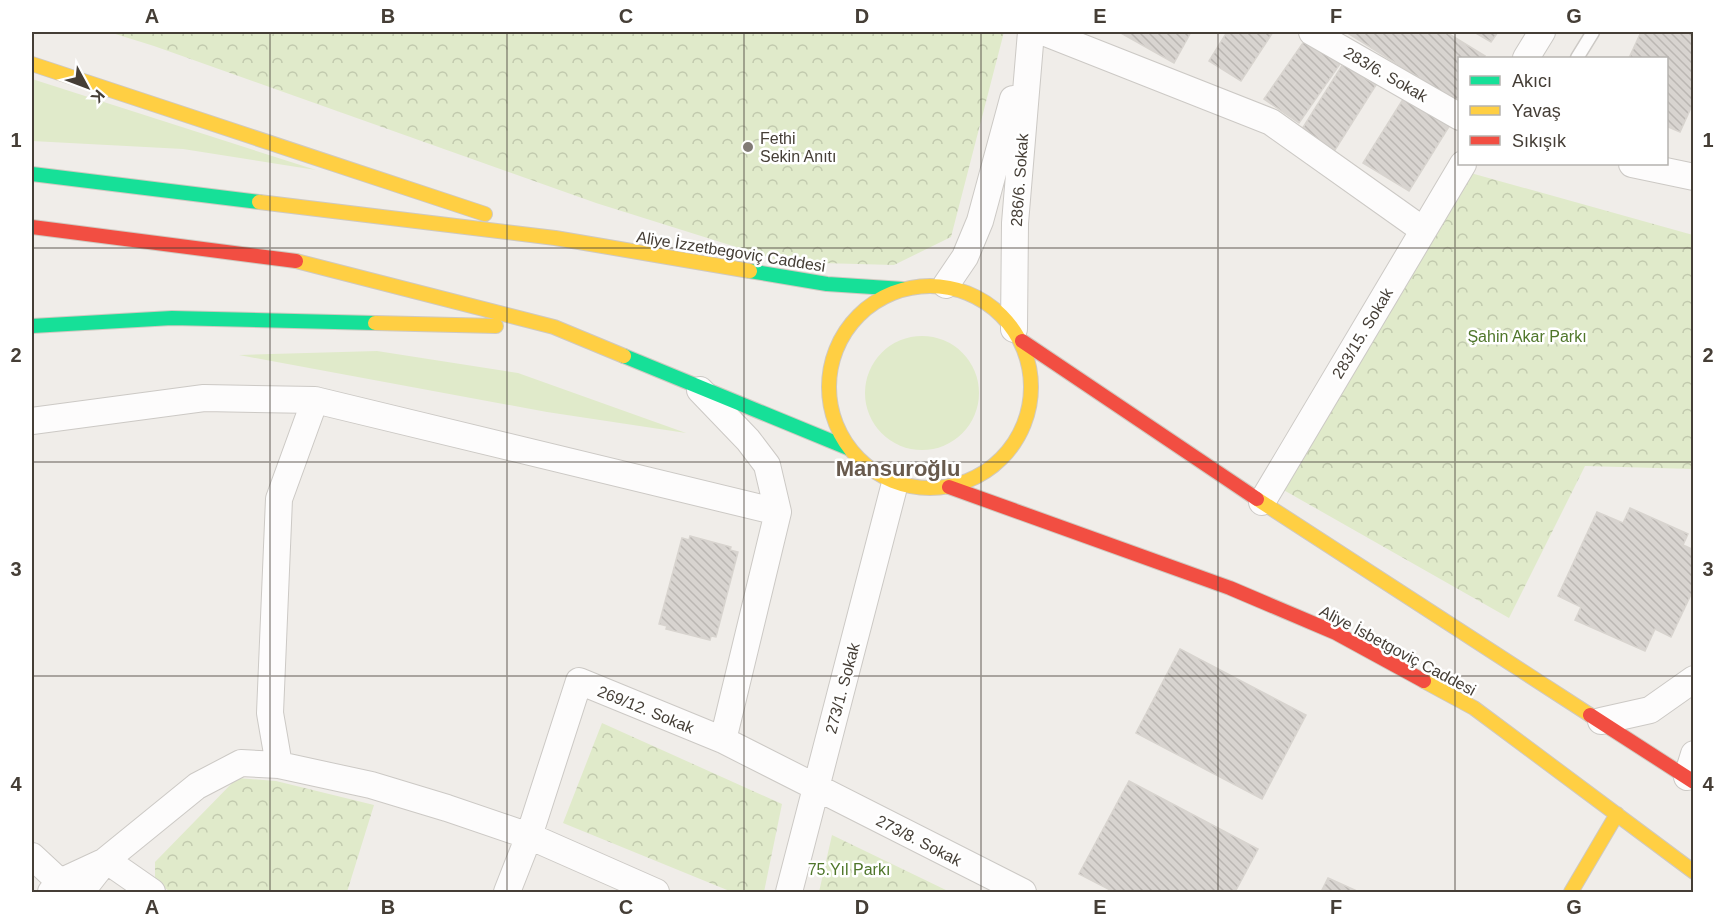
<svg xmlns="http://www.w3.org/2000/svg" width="1725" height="924" font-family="Helvetica,sans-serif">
  <defs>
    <pattern id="forest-crowns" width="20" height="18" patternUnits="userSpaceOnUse" patternTransform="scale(1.5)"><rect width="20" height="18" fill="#e0eaca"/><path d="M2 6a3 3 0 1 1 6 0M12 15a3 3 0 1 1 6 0" fill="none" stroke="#c2caae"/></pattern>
    <pattern id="building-back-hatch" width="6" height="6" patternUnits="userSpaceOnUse" patternTransform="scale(1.5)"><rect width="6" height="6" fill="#d8d4d0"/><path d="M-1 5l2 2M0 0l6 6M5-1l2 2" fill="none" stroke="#bbb7b3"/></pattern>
  </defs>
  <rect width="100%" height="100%" fill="#f0ede9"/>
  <path fill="#e0eaca" d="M32 79 316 170 183 149 32 141Z
    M865 393a57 57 0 1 1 114 0a57 57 0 1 1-114 0Z
    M377 351 518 373 686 433 547 412 239 355Z"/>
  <path fill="url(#forest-crowns)" d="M109 32H1004L951 237 894 265 784 262 596 203 154 46Z
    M1460 170 1693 235V469L1585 466 1509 618 1273 484Z
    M602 723 782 804 764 892H732L563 823Z
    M237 778 276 781 374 805 347 892H171L155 882V862Z
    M832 835 950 892H819Z"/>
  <path fill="url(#building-back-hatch)" stroke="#d8d4cf" stroke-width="1.5" d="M1119 32H1191L1174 63Z
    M1227 32H1273L1241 81 1209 61Z
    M1346 32H1446L1485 56 1483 58H1460V96L1456 101Z
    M1474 32H1498L1491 42Z
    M1641 32H1694V101L1680 132 1666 126V58H1629Z
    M1305 40 1340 64 1299 123 1264 99Z
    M1343 64 1376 85 1335 150 1302 129Z
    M1405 96 1450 125 1409 191 1363 163Z
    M1630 508 1688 534 1683 545 1694 550V588L1671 637 1655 629 1645 651 1575 620 1581 607 1558 596 1597 512 1623 523Z
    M690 536 731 547 730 550 738 552 716 637 711 636 710 640 666 629 667 626 659 624 682 538 689 540Z
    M1180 649 1306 715 1262 799 1136 733Z
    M1129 781 1258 849 1235 892H1114L1079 874Z
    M1328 878 1359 892H1321Z"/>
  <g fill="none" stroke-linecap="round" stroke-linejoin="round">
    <defs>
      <path id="lane" d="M1577 58 1593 32"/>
      <path id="street" d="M1043 32 1271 122 1423 230
        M1312 32 1460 117
        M1526 58 1542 32
        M1632 164 1694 177
        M946 285 965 257 980 221 1013 99
        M1014 329 1015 223 1031 32
        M700 390 748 440 767 465 778 512 723 740
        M32 421 204 398 315 400 778 512
        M1262 502 1463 164
        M1601 721 1650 710 1694 679
        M279 765 270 713 279 499 315 400
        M1687 777 1694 754
        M32 856 60 882
        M106 860 152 892
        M51 892 60 882 101 863
        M81 892 106 860 197 786 241 763 279 765 371 785 447 808 529 836 656 892
        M507 892 529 836 579 681 723 740 1023 892
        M789 892 895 483"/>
      <path id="fast" d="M32 174 259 202
        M750 271 827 284 903 289
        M32 326 172 318 375 323
        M624 356 848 448"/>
      <path id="slow" d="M32 64 485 214
        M259 202 555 238 750 271
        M296 261 554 327 624 356
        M829 387a101 101 0 1 1 202 0a101 101 0 1 1-202 0Z
        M375 323 496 326
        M1257 499 1590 715
        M1424 681 1474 708 1694 872
        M1571 892 1617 814"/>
      <path id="jam" d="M32 227 296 261
        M1022 341 1257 499
        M949 487 1230 588 1336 633 1424 681
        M1590 715 1694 782"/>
    </defs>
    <use href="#lane" stroke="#ccc9c5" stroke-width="15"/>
    <use href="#street" stroke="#ccc9c5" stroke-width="28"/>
    <use href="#fast" stroke="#cfc9c0" stroke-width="16"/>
    <use href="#slow" stroke="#cfc9c0" stroke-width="16"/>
    <use href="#jam" stroke="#cfc9c0" stroke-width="16"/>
    <use href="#lane" stroke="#fdfcfc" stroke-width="12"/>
    <use href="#street" stroke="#fdfcfc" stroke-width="26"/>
    <use href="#fast" stroke="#16e098" stroke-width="14"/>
    <use href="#slow" stroke="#ffcf43" stroke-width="14"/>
    <use href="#jam" stroke="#f24e42" stroke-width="14"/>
  </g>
  <path fill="none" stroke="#453e36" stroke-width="1.5" stroke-opacity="0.55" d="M270 32V892M507 32V892M744 32V892M981 32V892M1218 32V892M1455 32V892M32 248H1694M32 462H1694M32 676H1694"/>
  <circle fill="#817b75" stroke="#fff" stroke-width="2" cx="748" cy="147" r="6"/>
  <g text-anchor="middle" stroke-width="5" stroke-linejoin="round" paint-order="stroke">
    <g font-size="16" fill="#453e36" stroke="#fff">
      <text transform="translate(1386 74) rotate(30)" y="6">283/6. Sokak</text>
      <text transform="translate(1019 180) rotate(-86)" y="6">286/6. Sokak</text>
      <text transform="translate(731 251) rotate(9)" y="6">Aliye İzzetbegoviç Caddesi</text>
      <text transform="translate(1362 333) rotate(-59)" y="6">283/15. Sokak</text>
      <text transform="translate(1398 650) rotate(28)" y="6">Aliye İsbetgoviç Caddesi</text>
      <text transform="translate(842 688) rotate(-75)" y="6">273/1. Sokak</text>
      <text transform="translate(646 709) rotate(22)" y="6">269/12. Sokak</text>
      <text transform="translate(919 840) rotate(27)" y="6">273/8. Sokak</text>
    </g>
    <g font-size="16" fill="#453e36" stroke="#fff" text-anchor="start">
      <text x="760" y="144">Fethi<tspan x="760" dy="18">Sekin Anıtı</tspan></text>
    </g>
    <g font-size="16" fill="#4f762a" stroke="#fff">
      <text x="1527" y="342">Şahin Akar Parkı</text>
      <text x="849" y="875">75.Yıl Parkı</text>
    </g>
    <g font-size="22" font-weight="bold" fill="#685a4d" stroke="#fff">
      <text x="898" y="476">Mansuroğlu</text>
    </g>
  </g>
  <rect width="1725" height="924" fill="none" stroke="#ffffff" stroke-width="66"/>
  <rect x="1458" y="57" width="210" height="108" fill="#ffffff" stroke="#b5b2af" stroke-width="1.5"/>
  <rect x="1470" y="76" width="30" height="9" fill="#16e098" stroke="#b5b2af" stroke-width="1.5"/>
  <text x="1512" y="87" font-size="18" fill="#453e36">Akıcı</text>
  <rect x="1470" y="106" width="30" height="9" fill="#ffcf43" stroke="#b5b2af" stroke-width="1.5"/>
  <text x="1512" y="117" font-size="18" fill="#453e36">Yavaş</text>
  <rect x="1470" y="136" width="30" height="9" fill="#f24e42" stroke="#b5b2af" stroke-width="1.5"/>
  <text x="1512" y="147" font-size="18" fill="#453e36">Sıkışık</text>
  <g transform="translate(87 87) rotate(131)" stroke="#ffffff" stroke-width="4.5" paint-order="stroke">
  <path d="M0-4.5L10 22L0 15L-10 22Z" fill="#453e36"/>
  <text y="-9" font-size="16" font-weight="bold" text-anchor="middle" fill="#453e36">K</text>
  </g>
  <rect x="33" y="33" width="1659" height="858" fill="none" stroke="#453e36" stroke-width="2"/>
  <g font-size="20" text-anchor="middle" font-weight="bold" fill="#453e36">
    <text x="152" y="23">A</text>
    <text x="388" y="23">B</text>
    <text x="626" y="23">C</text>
    <text x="862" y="23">D</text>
    <text x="1100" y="23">E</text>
    <text x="1336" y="23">F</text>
    <text x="1574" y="23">G</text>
    <text x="16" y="147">1</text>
    <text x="1708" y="147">1</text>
    <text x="16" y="362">2</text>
    <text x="1708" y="362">2</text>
    <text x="16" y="576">3</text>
    <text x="1708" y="576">3</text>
    <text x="16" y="791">4</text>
    <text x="1708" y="791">4</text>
    <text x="152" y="914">A</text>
    <text x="388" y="914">B</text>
    <text x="626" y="914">C</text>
    <text x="862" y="914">D</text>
    <text x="1100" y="914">E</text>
    <text x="1336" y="914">F</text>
    <text x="1574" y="914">G</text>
  </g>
</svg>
